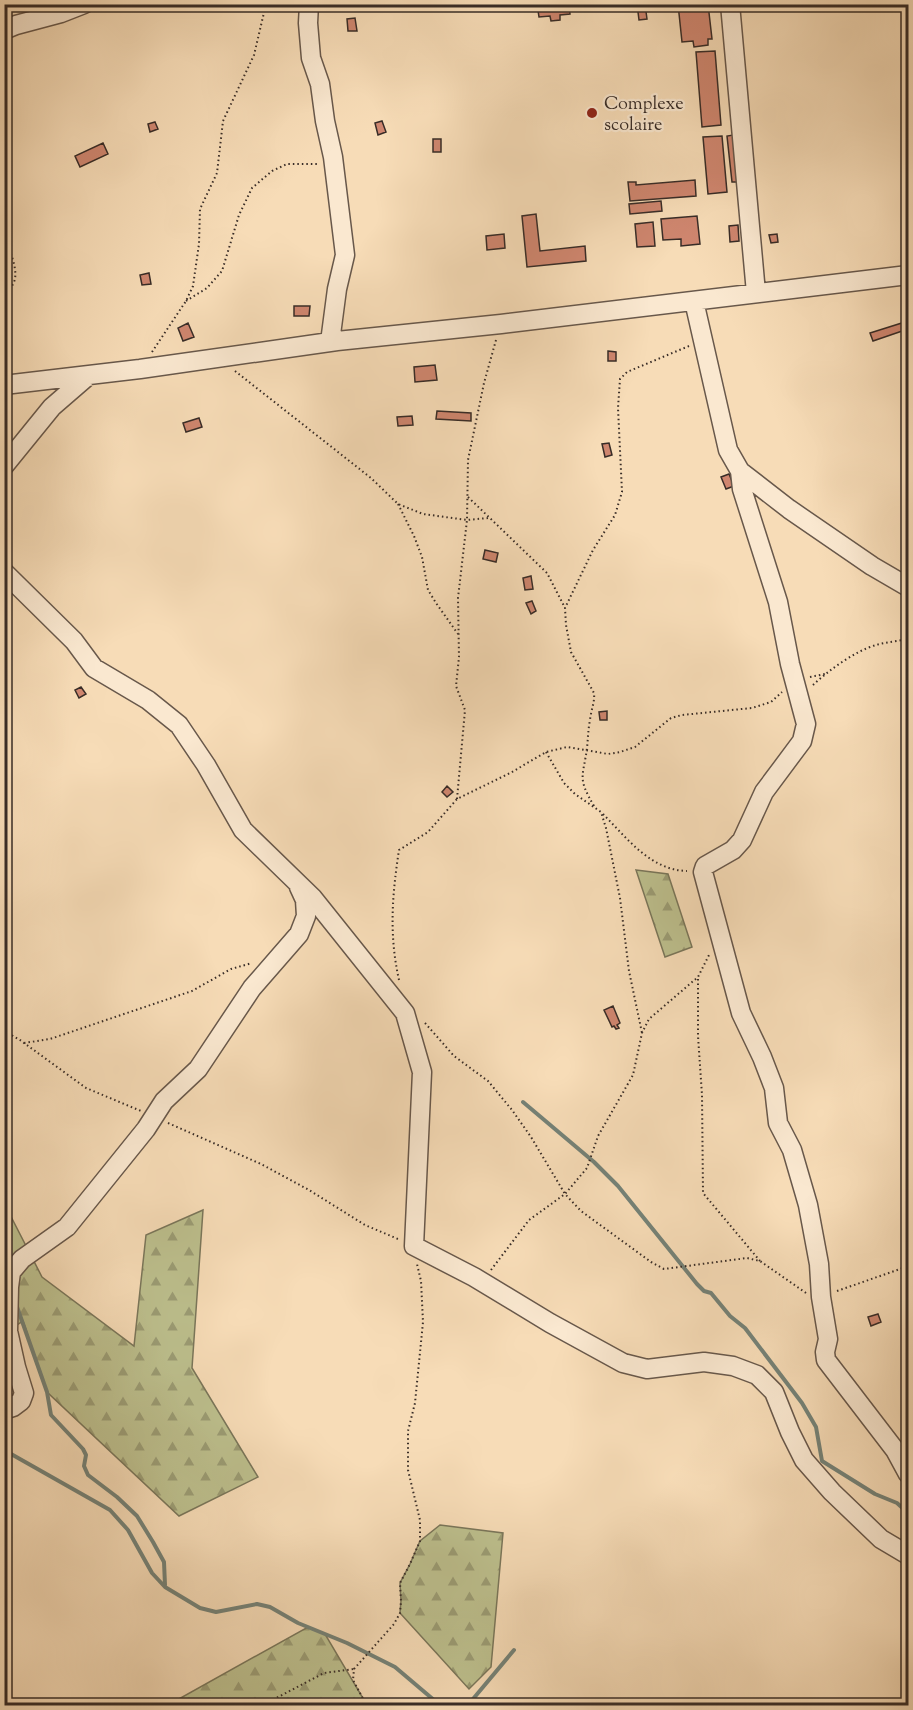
<svg xmlns="http://www.w3.org/2000/svg" width="913" height="1710" font-family="'Sorts Mill Goudy',serif">
  <defs>
    <pattern id="forest-firs" width="22" height="20" patternUnits="userSpaceOnUse" patternTransform="scale(1.5)"><rect width="22" height="20" fill="#bdc08e"/><path d="M5 1l3.5 6h-7zM16 11l3.5 6h-7z" fill="#9b9c74"/></pattern>
  </defs>
  <rect width="100%" height="100%" fill="#f7dcb7"/>
  <filter id="stains"><feTurbulence type="fractalNoise" baseFrequency=".00333" numOctaves="4"/><feColorMatrix values="0 0 0 0 .2 0 0 0 0 .09 0 0 0 0 .02 0 0 0 .5 -.17"/></filter>
  <radialGradient id="worn" r=".72"><stop offset=".6" stop-color="#630" stop-opacity="0"/><stop offset="1" stop-color="#630" stop-opacity=".3"/></radialGradient>
  <path fill="url(#forest-firs)" stroke="#7a765a" stroke-width="1.5" d="M636 870 668 874 692 947 665 957Z
    M4 1203 42 1277 134 1346 146 1235 203 1210 192 1368 258 1477 179 1516 47 1392 23 1321 5 1333Z
    M440 1525 503 1533 491 1667 469 1689 400 1613 401 1601 400 1583 410 1564 420 1541Z
    M308 1627 325 1634 367 1705H168Z"/>
  <g fill="none" stroke-linecap="round" stroke-linejoin="round">
    <path stroke="#758277" stroke-width="4" d="M523 1102 594 1162 618 1186 697 1284 704 1291 711 1293 730 1316 745 1328 802 1403 816 1427 822 1461 875 1494 897 1503 908 1513
      M16 1304 47 1392 51 1415 83 1449 86 1455 84 1466 88 1475 117 1497 137 1516 153 1542 164 1562 165 1585
      M4 1450 110 1510 128 1530 152 1573 165 1587 200 1608 216 1612 257 1604 270 1607 298 1623 347 1643 395 1667 441 1706
      M473 1699 514 1650
      M580 1706 584 1701"/>
  </g>
  <path fill="#cf866f" stroke="#382c27" stroke-width="1.5" d="M537 4H569L570 14 560 15V20L551 21 550 16 539 17Z
    M637 4H645L647 19 639 20Z
    M678 4H708L712 39H708V45L694 47 693 41 682 42Z
    M355 18 357 31H348L347 19Z
    M715 51 721 125 702 127 696 52Z
    M382 121 386 132 378 135 375 123Z
    M155 122 158 129 150 132 148 124Z
    M733 135 738 182H732L727 136Z
    M722 136 727 192 708 194 703 137Z
    M433 139H441V152H433Z
    M103 143 108 154 80 167 75 156Z
    M695 180 696 196 630 201 628 182H636V185Z
    M661 201 662 211 630 214 629 204Z
    M536 214 540 251 585 246 586 261 527 267 522 216Z
    M697 216 700 244 681 246V239L663 240 661 219Z
    M653 222 655 246 637 247 635 224Z
    M738 225 739 241 730 242 729 226Z
    M504 234 505 248 487 250 486 236Z
    M777 234 778 242 771 243 769 235Z
    M149 273 151 284 142 285 140 275Z
    M294 306H310L309 316H294Z
    M905 322 908 329 873 341 870 333Z
    M188 323 194 337 183 341 178 328Z
    M608 351 616 352V361H608Z
    M435 365 437 380 415 382 414 367Z
    M437 411 471 413V421L436 419Z
    M412 416 413 425 398 426 397 417Z
    M199 418 202 427 186 432 183 423Z
    M609 443 612 455 605 457 602 444Z
    M729 474 734 486 726 489 721 477Z
    M485 550 498 553 496 562 483 559Z
    M531 576 533 589 525 590 523 578Z
    M532 601 536 611 531 614 526 603Z
    M81 687 86 694 79 698 75 690Z
    M607 711V720H600L599 712Z
    M447 786 453 792 447 797 442 792Z
    M613 1006 620 1023 617 1025 619 1028 616 1029 614 1026 612 1027 604 1010Z
    M878 1314 881 1322 871 1326 868 1317Z"/>
  <g fill="none" stroke-linecap="round" stroke-linejoin="round">
    <defs>
      <path id="minor" d="M309 4 308 23 311 58 320 84 325 121 333 157 345 255 337 289 330 342
        M730 4 756 293
        M4 30 16 25 61 13 84 4
        M694 301 728 450 740 471 789 509 872 566 908 587
        M4 385 140 369 337 341 501 324 908 275
        M4 466 52 407 89 375
        M740 471 742 489 778 602 790 664 806 724 802 741 764 792 742 840 733 850 705 866 703 872 741 1013 762 1057 774 1088 778 1123 792 1150 808 1205 819 1264 821 1297 828 1339 825 1352 826 1360 895 1450 908 1474
        M4 572 74 641 94 668 148 700 179 725 206 765 243 830 313 898 405 1013 422 1072 414 1246 474 1277 550 1323 623 1363 647 1369 704 1362 733 1366 757 1375 774 1392 790 1432 804 1460 832 1492 881 1539 908 1555
        M4 1410 13 1407 21 1401 24 1393 16 1367 8 1331 9 1287 11 1272 22 1259 67 1227 146 1129 164 1101 198 1069 252 988 299 934 306 916 305 900 299 887"/>
    </defs>
    <use href="#minor" stroke="#68584b" stroke-width="21"/>
    <path stroke="#382c27" stroke-width="2" stroke-dasharray="1.5 3" stroke-linecap="butt" d="M4 237C9 249 19 270 14 282 13 286 8 289 4 293
      M186 301 207 288 222 271 239 215 252 188 272 171 287 164H319
      M152 352 186 301 193 286 199 244 200 209 217 173 223 121 254 55 266 4
      M235 371 371 478 398 504 423 514 467 520 488 518
      M468 497 547 573 565 608
      M398 504 414 536 422 557 428 590 436 603 458 634
      M810 677 825 674
      M813 685C829 670 855 651 876 645 887 642 898 641 908 639
      M546 752 564 783 575 794 601 812 606 828 620 898 629 971 642 1033
      M457 799 465 710 456 686 459 657 458 598 467 520 468 460 484 383 496 340
      M594 806C577 777 583 778 587 748 588 739 588 730 590 720 591 710 595 702 594 693L571 652 566 625 565 608 593 550 615 515 622 492 618 408 620 379 627 372 689 346
      M603 814C627 838 650 870 687 871
      M698 979V1036L702 1095 703 1193 760 1261
      M399 980C389 935 392 896 399 850L428 832 457 799 512 772 546 752 567 747 608 754 620 752 635 747 671 718 682 715 752 708 771 702 782 692
      M425 1023 454 1056 488 1081 512 1110 531 1137 565 1194 581 1211 651 1262 664 1269 747 1258 760 1261 806 1293
      M4 1031 20 1040 86 1088 141 1111
      M24 1043 50 1039 192 991 231 969 252 963
      M168 1123 261 1164 309 1190 365 1225 398 1239
      M491 1270 529 1220 565 1194 587 1168 598 1136 633 1075 642 1033 649 1019 698 977 709 955
      M837 1291 903 1268H908
      M261 1706 324 1673 354 1669
      M367 1706 353 1680 354 1669 394 1624 400 1613 401 1601 400 1583 410 1564 420 1541V1520L408 1470V1431L415 1403 423 1322 421 1281 417 1264"/>
    <use href="#minor" stroke="#fae8d0" stroke-width="18"/>
  </g>
  <circle fill="#8f2418" stroke="#fae8d0" stroke-width="2" cx="592" cy="113" r="6"/>
  <g text-anchor="middle" stroke-width="4.5" stroke-linejoin="round" paint-order="stroke">
    <g font-size="18" fill="#382c27" stroke="#fae8d0" text-anchor="start">
      <text x="604" y="109">Complexe<tspan x="604" dy="21">scolaire</tspan></text>
    </g>
  </g>
  <rect width="913" height="1710" fill="none" stroke="#f7dcb7" stroke-width="24"/>
  <rect x="6" y="6" width="901" height="1698" fill="none" stroke="#382c27" stroke-width="3"/>
  <rect x="12" y="12" width="889" height="1686" fill="none" stroke="#382c27" stroke-width="1.5"/>
  <rect width="100%" height="100%" filter="url(#stains)"/>
  <rect width="100%" height="100%" fill="url(#worn)"/>
</svg>
